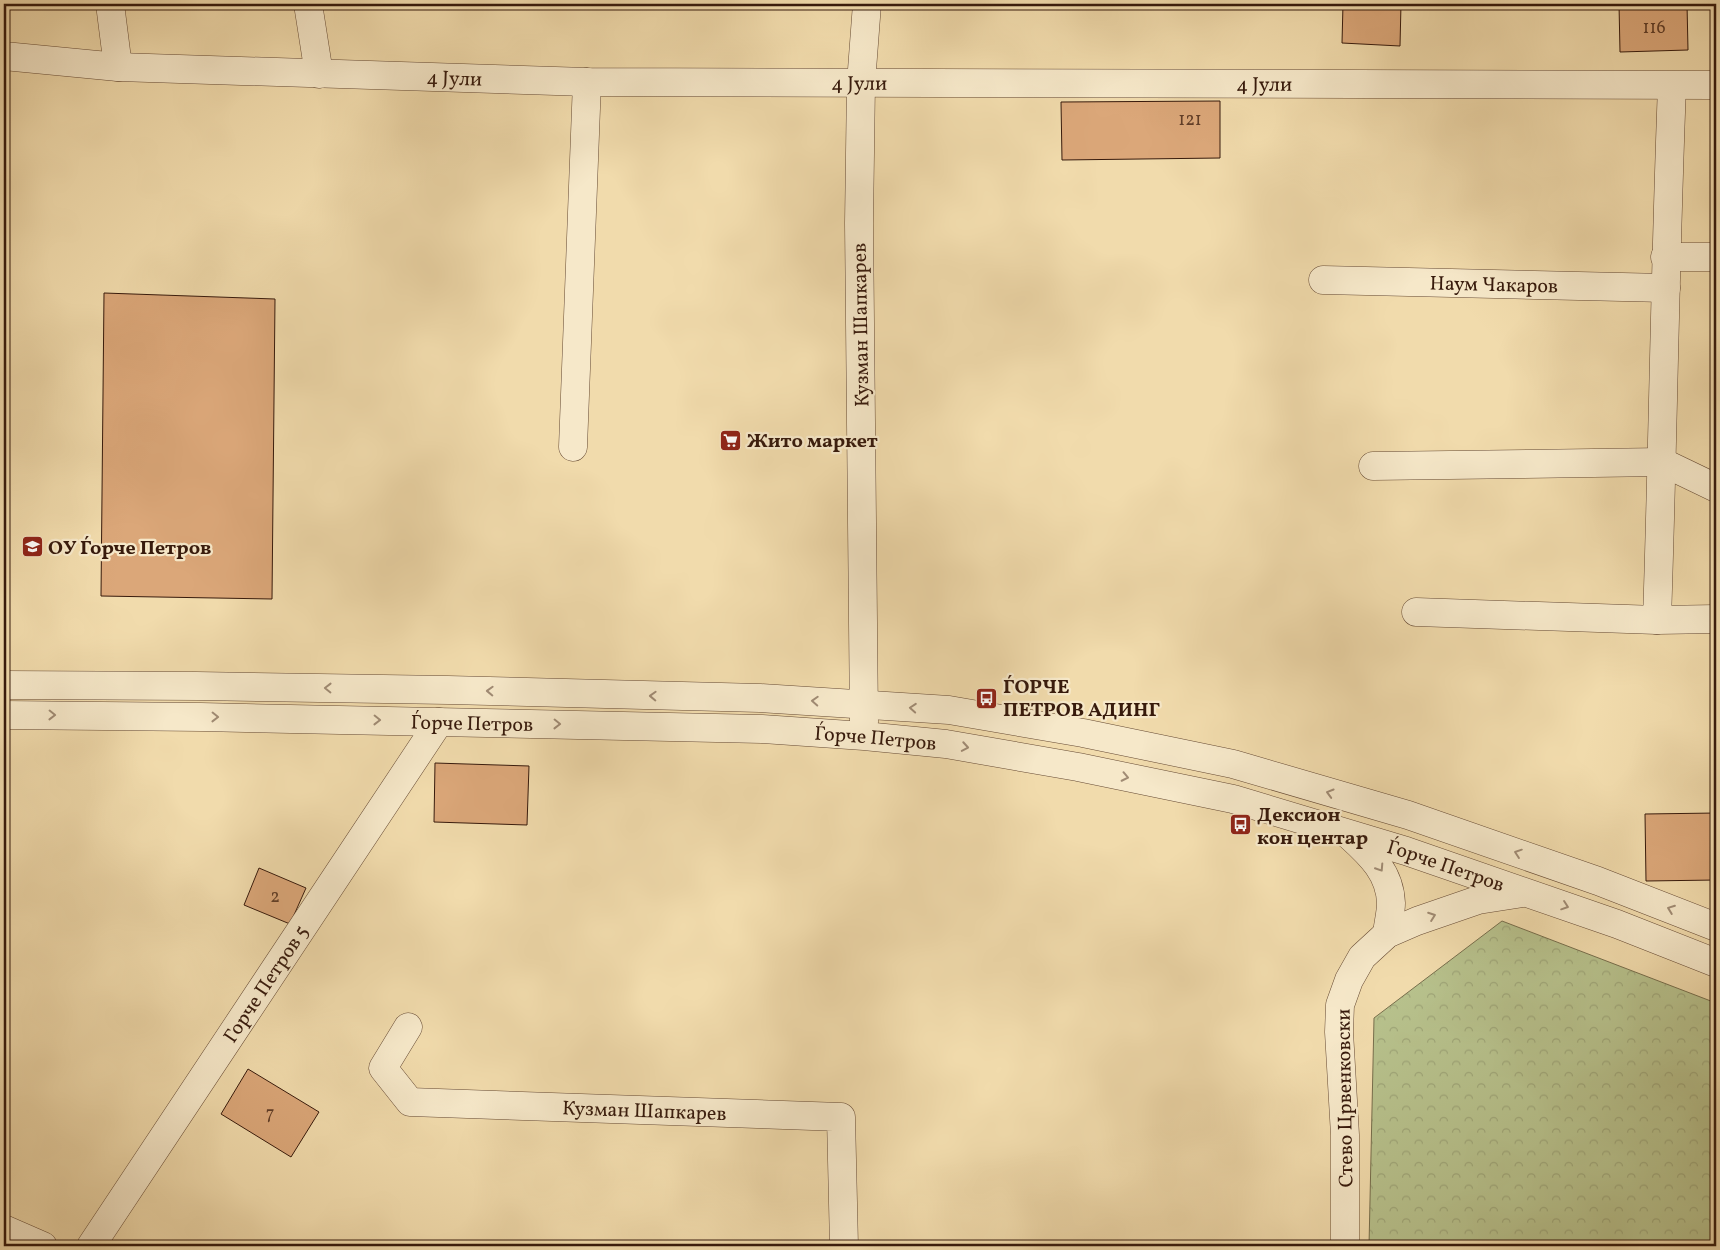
<svg xmlns="http://www.w3.org/2000/svg" width="1720" height="1250" font-family="Vollkorn,serif">
  <defs>
    <pattern id="forest-crowns" width="20" height="18" patternUnits="userSpaceOnUse" patternTransform="scale(1.25)"><rect width="20" height="18" fill="#b7c18c"/><path d="M2 6a3 3 0 1 1 6 0M12 15a3 3 0 1 1 6 0" fill="none" stroke="#9ea578"/></pattern>
  </defs>
  <rect width="100%" height="100%" fill="#f1dbac"/>
  <filter id="stains"><feTurbulence type="fractalNoise" baseFrequency=".004" numOctaves="4"/><feColorMatrix values="0 0 0 0 .2 0 0 0 0 .09 0 0 0 0 .02 0 0 0 .5 -.17"/></filter>
  <radialGradient id="worn" r=".72"><stop offset=".6" stop-color="#630" stop-opacity="0"/><stop offset="1" stop-color="#630" stop-opacity=".3"/></radialGradient>
  <path fill="url(#forest-crowns)" stroke="#776e4c" d="M1502 921 1716 1003V1246H1369L1374 1018Z"/>
  <path fill="#dba779" stroke="#371a0c" d="M1343 4H1401L1400 46 1342 43Z
    M1619 4H1687L1688 50 1620 52Z
    M1220 101V158L1062 160 1061 102Z
    M104 293 275 299 272 599 101 596Z
    M435 763 529 766 527 825 434 822Z
    M1716 813V880L1646 881 1645 814Z
    M259 868 306 888 290 924 244 905Z
    M248 1069 319 1112 291 1157 221 1114Z"/>
  <g fill="none" stroke-linecap="round" stroke-linejoin="round">
    <defs>
      <g id="minor">
        <path d="M110 4 118 67"/>
        <path d="M308 4 319 74"/>
        <path id="s1" d="M4 56 118 67 587 82 1716 85"/>
        <path d="M1665 257H1716"/>
        <path id="s2" d="M1323 280 1666 288"/>
        <path d="M573 447 587 82"/>
        <path d="M1373 466 1662 462 1716 488"/>
        <path d="M1416 612 1657 620 1716 619"/>
        <path d="M1657 620C1663 442 1665 264 1672 86"/>
        <path d="M4 685 197 686 448 690 760 698 949 710 1083 733 1233 764 1408 815 1598 881 1716 927"/>
        <path id="s3" d="M4 715 201 717 762 729 864 736 946 744 1078 767 1233 799 1406 851 1617 924 1716 963"/>
        <path d="M864 722 859 223 861 83 867 4"/>
        <path d="M1350 836C1371 855 1390 873 1391 903 1391 913 1388 924 1387 934"/>
        <path id="s4" d="M408 1027 383 1068 410 1102 841 1117 844 1246"/>
        <path d="M4 1229 43 1246"/>
        <path id="s5" d="M91 1246 439 722"/>
        <path d="M1345 1246V1135L1339 1032 1340 1005 1349 980 1362 957 1387 934 1417 921 1478 900 1523 893"/>
      </g>
    </defs>
    <use href="#minor" stroke="#664a34" stroke-width="29"/>
    <use href="#minor" stroke="#f6e8c9" stroke-width="28"/>
  </g>
  <defs><path id="oneway-chevron" d="M-2-3.5L2.5 0L-2 3.5" fill="none" stroke-width="1.6" stroke-linecap="round" stroke-linejoin="round" transform="scale(1.25)"/></defs>
  <g stroke="#a08b74">
    <use href="#oneway-chevron" transform="translate(328 688) rotate(-179)"/>
    <use href="#oneway-chevron" transform="translate(490 691) rotate(-178)"/>
    <use href="#oneway-chevron" transform="translate(653 696) rotate(-178)"/>
    <use href="#oneway-chevron" transform="translate(815 701) rotate(-177)"/>
    <use href="#oneway-chevron" transform="translate(913 708) rotate(-176)"/>
    <use href="#oneway-chevron" transform="translate(52 715) rotate(1)"/>
    <use href="#oneway-chevron" transform="translate(215 717) rotate(1)"/>
    <use href="#oneway-chevron" transform="translate(377 720) rotate(1)"/>
    <use href="#oneway-chevron" transform="translate(557 724) rotate(1)"/>
    <use href="#oneway-chevron" transform="translate(965 747) rotate(10)"/>
    <use href="#oneway-chevron" transform="translate(1125 777) rotate(12)"/>
    <use href="#oneway-chevron" transform="translate(1330 793) rotate(-164)"/>
    <use href="#oneway-chevron" transform="translate(1518 853) rotate(-161)"/>
    <use href="#oneway-chevron" transform="translate(1380 868) rotate(57)"/>
    <use href="#oneway-chevron" transform="translate(1565 906) rotate(19)"/>
    <use href="#oneway-chevron" transform="translate(1671 909) rotate(-159)"/>
    <use href="#oneway-chevron" transform="translate(1432 916) rotate(-20)"/>
  </g>
  <defs>
    <symbol id="supermarket-square" viewBox="-11 -11 22 22"><rect x="-9" y="-9" width="18" height="18" rx="4" fill="#8f2418" stroke="#f6e8c9"/><path d="M-6-5.5h2.5l.6 2H6L4.5 2H-2.5L-4.4-4H-6ZM-1.5 3.2a1.3 1.3 0 1 0 .1 0ZM3 3.2a1.3 1.3 0 1 0 .1 0Z" fill="#fff"/></symbol>
    <symbol id="school-square" viewBox="-11 -11 22 22"><rect x="-9" y="-9" width="18" height="18" rx="4" fill="#8f2418" stroke="#f6e8c9"/><path d="M0-5L7-2L0 1L-7-2ZM-4 1L0 2.5L4 1V4Q0 6-4 4Z" fill="#fff"/></symbol>
    <symbol id="bus-square" viewBox="-11 -11 22 22"><rect x="-9" y="-9" width="18" height="18" rx="4" fill="#8f2418" stroke="#f6e8c9"/><path d="M-5-6H5V4H4V6H2V4H-2V6H-4V4H-5ZM-3.5-4V0h7V-4ZM-3.5 1.2v1.5H-2V1.2ZM2 1.2v1.5H3.5V1.2Z" fill="#fff"/></symbol>
  </defs>
  <g fill-rule="evenodd">
    <use href="#supermarket-square" x="718" y="428" width="25" height="25"/>
    <use href="#school-square" x="20" y="534" width="25" height="25"/>
    <use href="#bus-square" x="974" y="686" width="25" height="25"/>
    <use href="#bus-square" x="1228" y="812" width="25" height="25"/>
  </g>
  <g text-anchor="middle" stroke-width="4.5" stroke-linejoin="round" paint-order="stroke">
    <g font-size="18" fill="#603d27">
      <text x="1654" y="33">116</text>
      <text x="1190" y="125">121</text>
      <text x="275" y="902">2</text>
      <text x="270" y="1119">7</text>
    </g>
    <g font-size="20" fill="#371a0c" stroke="#f6e8c9">
      <text dy="7" stroke="none"><textPath href="#s1" startOffset="451">4 Јули</textPath></text>
      <text dy="7" stroke="none"><textPath href="#s1" startOffset="856">4 Јули</textPath></text>
      <text dy="7" stroke="none"><textPath href="#s1" startOffset="1261">4 Јули</textPath></text>
      <text dy="7" stroke="none"><textPath href="#s2" startOffset="171">Наум Чакаров</textPath></text>
      <text transform="translate(860 325) rotate(-91)" y="7">Кузман Шапкарев</text>
      <text dy="7" stroke="none"><textPath href="#s3" startOffset="468">Ѓорче Петров</textPath></text>
      <text dy="7" stroke="none"><textPath href="#s3" startOffset="872">Ѓорче Петров</textPath></text>
      <text dy="7" stroke="none"><textPath href="#s3" startOffset="1458">Ѓорче Петров</textPath></text>
      <text dy="7" stroke="none"><textPath href="#s5" startOffset="315">Горче Петров 5</textPath></text>
      <text transform="translate(1344 1098) rotate(-91)" y="7">Стево Црвенковски</text>
      <text dy="7" stroke="none"><textPath href="#s4" startOffset="326">Кузман Шапкарев</textPath></text>
    </g>
    <g font-size="20" font-weight="bold" fill="#371a0c" stroke="#f6e8c9" text-anchor="start">
      <text x="747" y="447">Жито маркет</text>
      <text x="48" y="554">ОУ Ѓорче Петров</text>
      <text x="1003" y="693">ЃОРЧЕ<tspan x="1003" dy="23">ПЕТРОВ АДИНГ</tspan></text>
      <text x="1257" y="821">Дексион<tspan x="1257" dy="23">кон центар</tspan></text>
    </g>
  </g>
  <rect width="1720" height="1250" fill="none" stroke="#f1dbac" stroke-width="20"/>
  <rect x="5" y="5" width="1710" height="1240" fill="none" stroke="#371a0c" stroke-width="2.5"/>
  <rect x="10" y="10" width="1700" height="1230" fill="none" stroke="#371a0c"/>
  <rect width="100%" height="100%" filter="url(#stains)"/>
  <rect width="100%" height="100%" fill="url(#worn)"/>
</svg>
